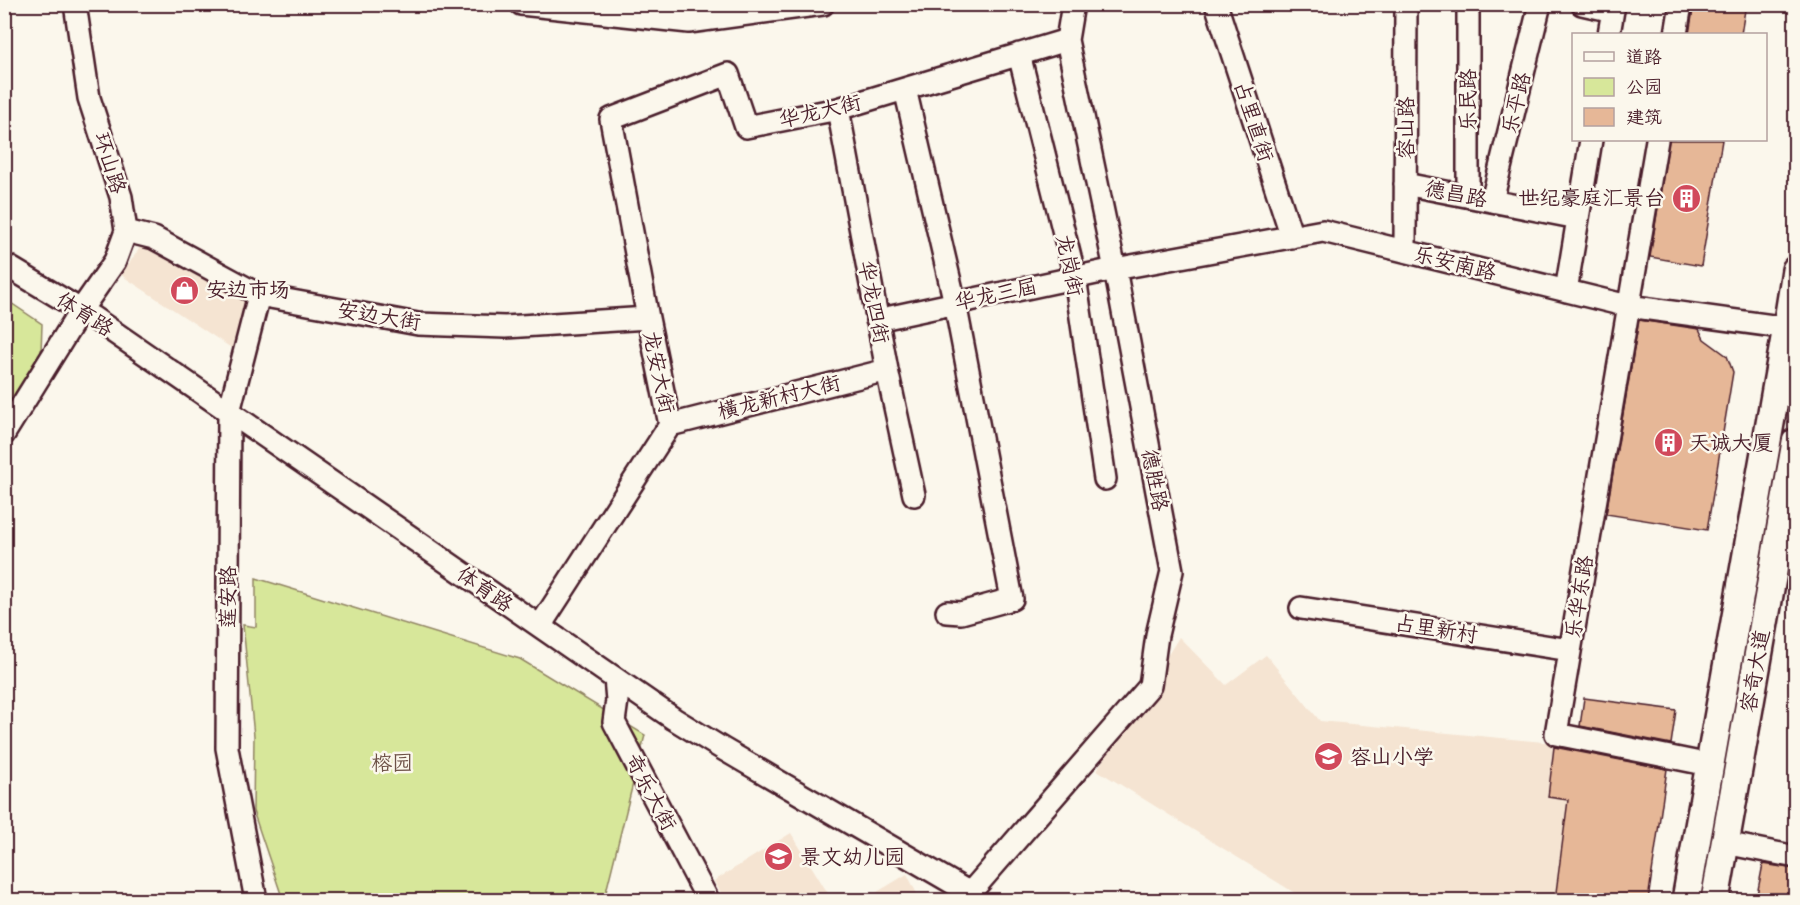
<svg xmlns="http://www.w3.org/2000/svg" width="1800" height="905" font-family="Dekko,'LXGW WenKai TC',sans-serif">
  <rect width="100%" height="100%" fill="#fbf7ec"/>
  <filter id="ink" filterUnits="userSpaceOnUse"><feTurbulence type="fractalNoise" baseFrequency=".0167" numOctaves="2"/><feDisplacementMap in="SourceGraphic" scale="12" xChannelSelector="R" yChannelSelector="G"/><feConvolveMatrix kernelMatrix="1 2 1 2 8 2 1 2 1" color-interpolation-filters="sRGB"/></filter>
  <g filter="url(#ink)">
    <path fill="#f5e4d2" d="M146 239 251 306 239 353 121 275Z
      M1179 637 1226 685 1266 655 1320 721 1554 743 1548 797 1568 800 1555 900H1306L1097 770Z
      M791 833 832 900H725L714 881Z
      M907 874 920 900H864Z"/>
    <path fill="#d7e79a" stroke="#908362" stroke-width="1.5" d="M625 5H742C703 10 665 8 625 5Z
      M5 299 42 324 41 353 5 410Z
      M256 578 520 659 645 735 604 900H283L253 811 254 736 243 625 256 627Z"/>
    <path fill="#e6b797" stroke="#4a1f2b" stroke-width="1.5" d="M1694 4H1746L1741 34H1689Z
      M1669 140H1722L1701 266 1650 257Z
      M1639 320 1699 329 1704 339 1727 356 1733 372 1707 530 1606 514Z
      M1584 698 1676 710 1671 744 1580 726Z
      M1554 747 1667 769 1648 900H1555L1568 800 1548 797Z
      M1763 864 1796 869V900H1756Z"/>
    <g fill="none" stroke-linecap="round" stroke-linejoin="round">
      <defs>
        <path id="minor" d="M521 4 689 22 823 4
          M1216 4 1292 237
          M1468 4V196
          M1582 4 1613 11
          M1609 34 1614 4
          M1676 34 1681 4
          M1019 54 1075 277 1105 479
          M905 89 955 303 1012 599 961 613 947 612
          M838 109 887 370 914 495
          M1657 140 1556 734 1710 765
          M1405 184 1578 218
          M1492 201 1540 4
          M126 231 154 238 259 295 418 324 505 327 648 318
          M1405 251 1406 4
          M4 264 92 317 674 719 723 749 970 893
          M1566 291 1591 140
          M877 320 1115 269 1323 231 1628 306 1796 329
          M670 425 887 370
          M4 434 81 310 115 261 126 231 121 197 89 98 75 4
          M1301 608 1570 650
          M540 626 670 425 648 318 611 119 728 74 746 127 838 109 1067 40
          M615 678 617 700 614 722 708 900
          M1725 843 1796 857
          M970 893 1150 686 1157 635 1172 571 1115 269 1067 40 1073 4
          M256 900 227 748 229 412 259 295"/>
        <path id="major" d="M1686 900 1787 327 1796 270
          M1715 900 1796 442"/>
      </defs>
      <use href="#minor" stroke="#4a1f2b" stroke-width="26"/>
      <use href="#major" stroke="#4a1f2b" stroke-width="32"/>
      <use href="#minor" stroke="#fbf7ec" stroke-width="21"/>
      <use href="#major" stroke="#fbf7ec" stroke-width="27"/>
    </g>
  </g>
  <defs>
    <symbol id="building-disc" viewBox="-11 -11 22 22"><circle r="9.5" fill="#d1495b" stroke="#fbf7ec"/><path d="M-4-6H4V6H1V3H-1V6H-4ZM-2.5-4.3h1.7v1.8h-1.7ZM.8-4.3h1.7v1.8H.8ZM-2.5-1h1.7V.8h-1.7ZM.8-1h1.7V.8H.8Z" fill="#fff"/></symbol>
    <symbol id="shop-disc" viewBox="-11 -11 22 22"><circle r="9.5" fill="#d1495b" stroke="#fbf7ec"/><path d="M-5-2.5h2.3a2.7 3.5 0 0 1 5.4 0H5L5.5 6h-11ZM-1.5-2.5h3a1.5 2.3 0 0 0-3 0Z" fill="#fff"/></symbol>
    <symbol id="school-disc" viewBox="-11 -11 22 22"><circle r="9.5" fill="#d1495b" stroke="#fbf7ec"/><path d="M0-5L7-2L0 1L-7-2ZM-4 1L0 2.5L4 1V4Q0 6-4 4Z" fill="#fff"/></symbol>
  </defs>
  <g fill-rule="evenodd">
    <use href="#building-disc" x="1670" y="182" width="33" height="33"/>
    <use href="#shop-disc" x="168" y="274" width="33" height="33"/>
    <use href="#building-disc" x="1652" y="426" width="33" height="33"/>
    <use href="#school-disc" x="1312" y="740" width="33" height="33"/>
    <use href="#school-disc" x="762" y="840" width="33" height="33"/>
  </g>
  <g text-anchor="middle" stroke-width="5" stroke-linejoin="round" paint-order="stroke">
    <g font-size="21" fill="#4a1f2b" stroke="#fbf7ec">
      <text transform="translate(1468 100) rotate(-90)" y="7">乐民路</text>
      <text transform="translate(1516 103) rotate(-76)" y="7">乐平路</text>
      <text transform="translate(820 111) rotate(-13)" y="7">华龙大街</text>
      <text transform="translate(1254 121) rotate(72)" y="7">占里直街</text>
      <text transform="translate(1406 128) rotate(-90)" y="7">容山路</text>
      <text transform="translate(110 163) rotate(73)" y="7">环山路</text>
      <text transform="translate(1456 194) rotate(11)" y="7">德昌路</text>
      <text transform="translate(1455 263) rotate(14)" y="7">乐安南路</text>
      <text transform="translate(1070 265) rotate(78)" y="7">龙岗街</text>
      <text transform="translate(996 294) rotate(-12)" y="7">华龙三届</text>
      <text transform="translate(874 302) rotate(79)" y="7">华龙四街</text>
      <text transform="translate(85 314) rotate(33)" y="7">体育路</text>
      <text transform="translate(379 316) rotate(9)" y="7">安边大街</text>
      <text transform="translate(659 372) rotate(78)" y="7">龙安大街</text>
      <text transform="translate(779 397) rotate(-14)" y="7">横龙新村大街</text>
      <text transform="translate(1155 480) rotate(79)" y="7">德胜路</text>
      <text transform="translate(485 589) rotate(35)" y="7">体育路</text>
      <text transform="translate(228 597) rotate(-90)" y="7">莲安路</text>
      <text transform="translate(1579 597) rotate(-81)" y="7">乐华东路</text>
      <text transform="translate(1436 629) rotate(9)" y="7">占里新村</text>
      <text transform="translate(1755 671) rotate(-80)" y="7">容奇大道</text>
      <text transform="translate(651 792) rotate(62)" y="7">奇乐大街</text>
    </g>
    <g font-size="21" fill="#4a1f2b" stroke="#fbf7ec" text-anchor="start">
      <text x="1665" y="205" text-anchor="end">世纪豪庭汇景台</text>
      <text x="206" y="297">安边市场</text>
      <text x="1689" y="450">天诚大厦</text>
      <text x="1350" y="764">容山小学</text>
      <text x="800" y="864">景文幼儿园</text>
    </g>
    <g font-size="21" fill="#6d5147" stroke="#fbf7ec">
      <text x="392" y="770">榕园</text>
    </g>
  </g>
  <rect width="1800" height="905" fill="none" stroke="#fbf7ec" stroke-width="24"/>
  <rect x="12" y="12" width="1776" height="881" fill="none" stroke="#4a1f2b" stroke-width="2" filter="url(#ink)"/>
  <rect x="1572" y="33" width="195" height="108" fill="#fbf7ec" stroke="#b4a19f" stroke-width="1.5"/>
  <rect x="1584" y="52" width="30" height="9" fill="#fbf7ec" stroke="#b4a19f" stroke-width="1.5"/>
  <text x="1626" y="63" font-size="18" fill="#4a1f2b">道路</text>
  <rect x="1584" y="78" width="30" height="18" fill="#d7e79a" stroke="#b4a19f" stroke-width="1.5"/>
  <text x="1626" y="93" font-size="18" fill="#4a1f2b">公园</text>
  <rect x="1584" y="108" width="30" height="18" fill="#e6b797" stroke="#b4a19f" stroke-width="1.5"/>
  <text x="1626" y="123" font-size="18" fill="#4a1f2b">建筑</text>
</svg>
